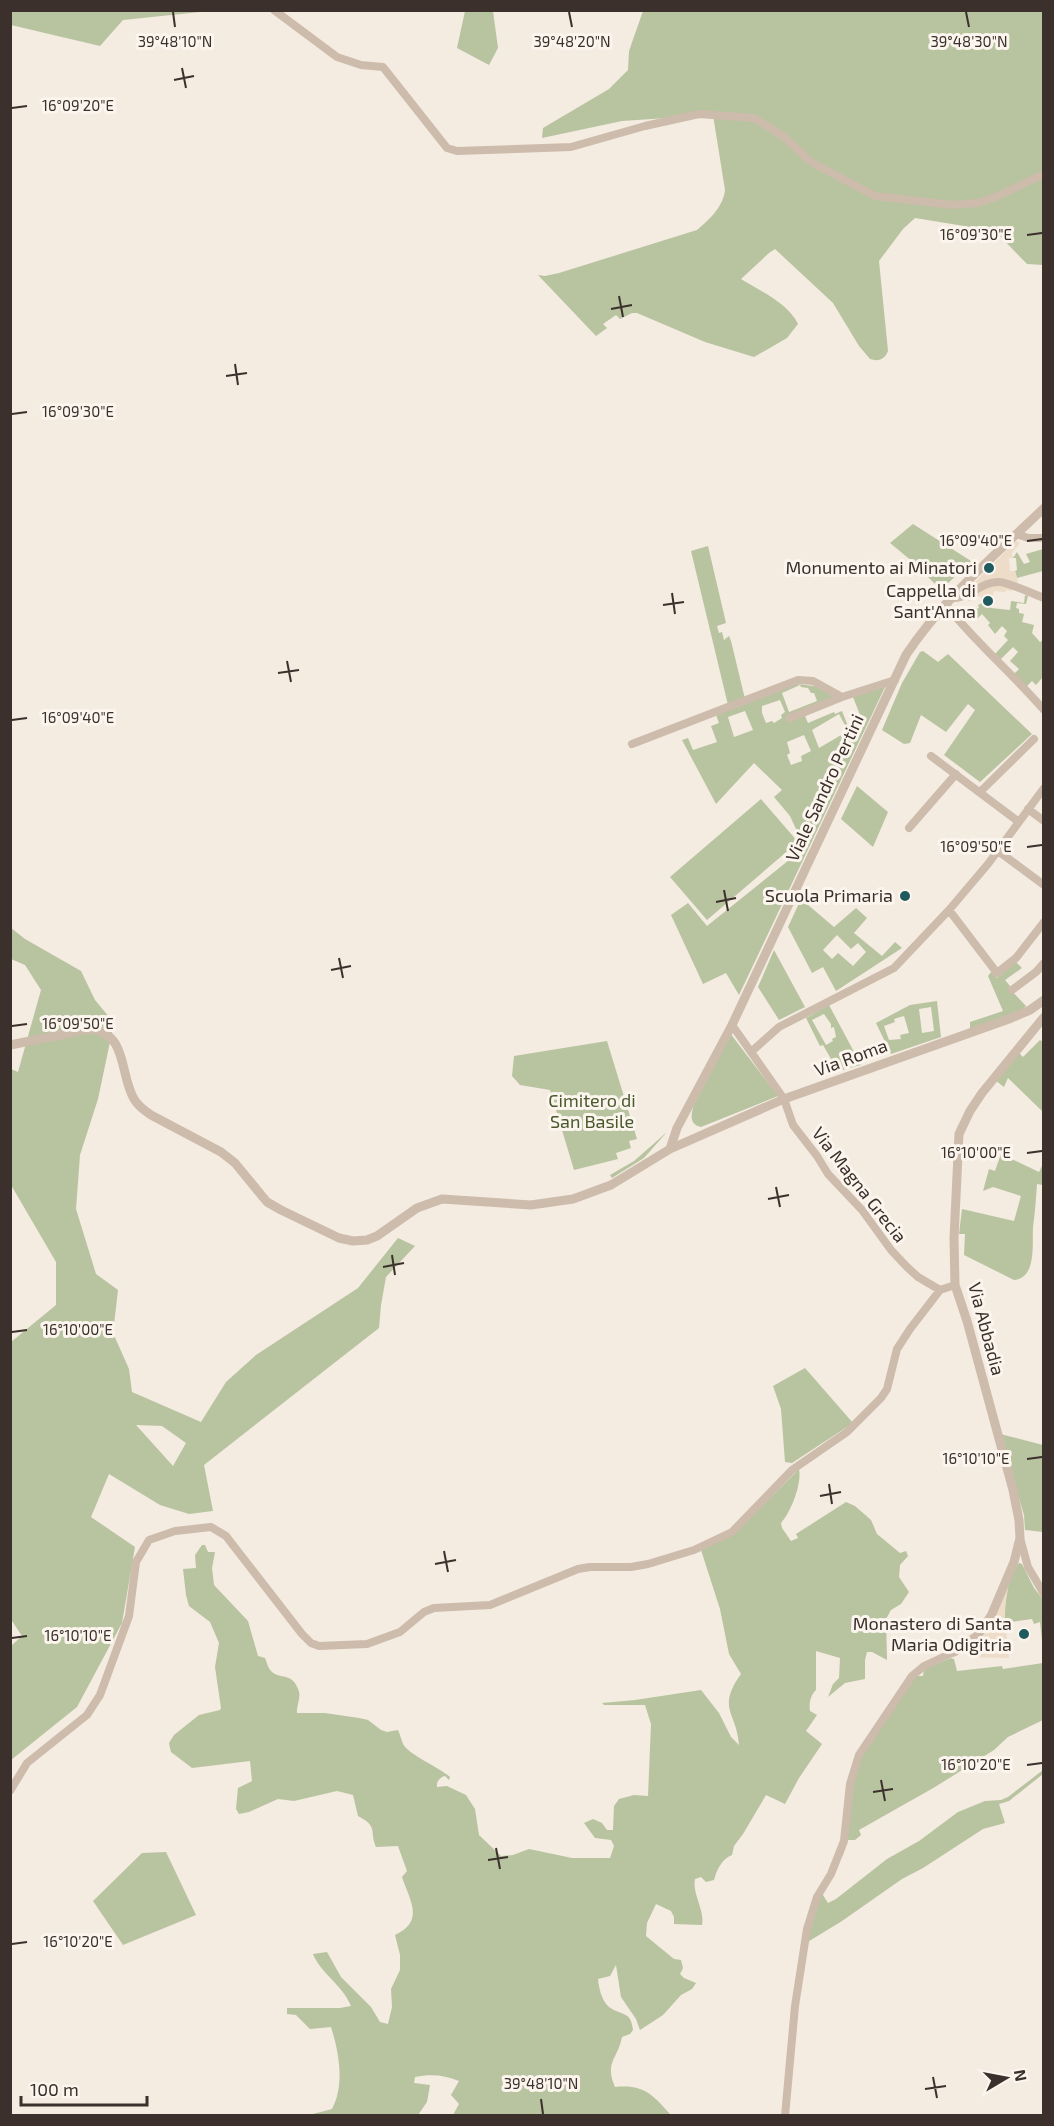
<svg xmlns="http://www.w3.org/2000/svg" width="1054" height="2126" font-family="'Exo 2',sans-serif">
  <rect width="100%" height="100%" fill="#f4ebe1"/>
  <path fill="#b8c4a0" fill-rule="evenodd" d="M11 10H210V11L123 20 100 46 11 25Z
    M465 11H493L498 48 489 65 457 48Z
    M643 11H1043V265L1027 264 995 231 915 218 903 229 879 261 888 351C885 359 879 362 870 359L859 346 833 303 775 249 769 253 741 279C760 291 788 303 798 324L787 338 754 357 705 342 637 313H632L620 319 616 315 603 324 607 328 596 336 538 275 545 276 559 273 697 230C710 219 723 207 725 190L713 115 622 121 542 138 543 128 609 89 628 70 629 51Z
    M913 524 971 561 941 590 913 562 890 543Z
    M708 546 726 623 717 626 719 633 722 632 724 640 729 636 731 641 745 699 728 705 691 551Z
    M1043 549V571L1017 578 1015 571 1017 570 1016 558H1013L1017 552 1024 564 1030 562 1026 554Z
    M1025 595 1028 596 1026 604 1017 603 1016 608 1019 609V613L1024 614 1022 622 1034 625 1032 633 1040 642 1043 640V677L1036 685 1032 681 1026 687 1014 674 1019 669 1010 661 1018 652 1013 647 1000 660 995 654 1008 640 1004 636 1007 631 1002 626 995 634 988 625 990 623 982 614 975 621 967 612 979 608 978 605 984 602 991 605V608L1010 610 1011 601 1024 603Z
    M923 651 938 662 948 654 1032 734 980 782 944 755 975 710 968 704 946 732 921 715 910 743 904 744 882 730 902 683 920 652Z
    M796 684 814 686 842 698 886 685 739 995 726 973 703 984 671 915 688 903 707 926 794 856 802 842 790 816 774 797 782 790 754 763 716 804 682 740 688 738 693 750 717 742 711 726 719 723 716 715ZM800 685 801 687 808 688 811 693H814L817 701 789 712 782 693ZM853 697 860 715 856 726 849 729 842 711 835 714 834 712 808 723 805 716 846 698ZM780 700 785 712 781 715 782 718 774 723 772 721 766 723 762 713V706ZM745 711 753 730 734 737 728 717ZM839 714 848 731 819 748 812 730ZM804 735 811 751 801 756 802 761 791 765 787 755 790 753 787 742Z
    M857 786 888 812 873 847 841 819Z
    M761 799 798 842 707 920 670 877Z
    M801 899 834 927 856 908 867 918 854 933 882 956 895 942 902 948 836 991 823 967 812 973 788 927ZM837 935 851 949 858 943 866 952 853 966 838 953 832 959 823 950Z
    M11 928 25 939 81 971 95 1000 114 1023 98 1099 80 1155 76 1209 96 1274 118 1290 113 1333 129 1369 132 1392 201 1422 226 1382 256 1355 358 1288 398 1238 415 1246 386 1277 381 1305 379 1328 204 1465 213 1511 189 1514 160 1505 109 1474 91 1517 135 1547 122 1623 77 1707 11 1760V1646L22 1636 10 1618 11 1342 56 1305V1262L11 1185V1069L18 1072 41 990 25 965 11 959ZM136 1425 162 1426 186 1443 173 1466Z
    M774 950 805 1007 779 1020 758 987Z
    M1016 962 1022 968 1005 980 1010 986 1009 988 1026 1006 1020 1011 970 1029V1022L1003 1011 988 976 991 972 997 978Z
    M937 1001 941 1037 891 1054 876 1023 910 1005ZM931 1007 934 1031 922 1033 919 1009ZM904 1016 909 1033 900 1035 901 1039 889 1040 884 1026 895 1022 894 1019Z
    M829 1005 861 1065 838 1071 823 1045 820 1046 806 1018ZM824 1014 831 1024V1028L834 1027 836 1037 832 1039 833 1041 826 1045 812 1020Z
    M730 1033 778 1096 701 1127C687 1124 692 1111 695 1101Z
    M1040 1040 1043 1042V1112L1008 1078 1004 1087 995 1080 1019 1053 1023 1057Z
    M607 1041 637 1139 629 1141 631 1148 616 1153 618 1159 574 1170 550 1090 520 1085 512 1076 514 1056Z
    M667 1132 644 1158 612 1178 610 1175 634 1161Z
    M1001 1154 1039 1172 1043 1164V1185L1037 1184C1036 1198 1035 1213 1033 1227 1032 1243 1037 1278 1014 1280L964 1255 965 1234H959L962 1209 1014 1221 1021 1196 993 1187 983 1191 989 1169 995 1171Z
    M805 1368 853 1423 792 1463 785 1462 781 1409 773 1386Z
    M1000 1434 1043 1445V1532L1025 1530 1024 1515Z
    M799 1469C802 1484 791 1512 781 1523L782 1528 791 1541 798 1538 796 1534 846 1502 855 1506 871 1520 877 1534 900 1553 906 1551 908 1556 900 1565 899 1577 909 1592 901 1604 891 1610 886 1619 887 1660 872 1652H867L865 1660V1679L845 1683 828 1697 833 1684 839 1678 840 1658 816 1651V1690C810 1696 809 1703 810 1711L817 1715 806 1731 822 1744 799 1778 785 1804 766 1795 743 1834 734 1846 732 1855C722 1859 717 1869 714 1880L706 1882 701 1877 695 1879C692 1895 705 1909 702 1925L674 1924V1917L671 1911 656 1904 647 1923 646 1936 674 1959 681 1960 683 1968 680 1974 684 1978 696 1983 692 1989 681 1995 663 2015 640 2030 636 2019 621 1997 616 1965 610 1976 598 1979C599 1989 602 2001 609 2007 621 2016 631 2010 633 2030L630 2034 622 2037C618 2059 604 2062 615 2087 644 2084 653 2095 671 2115H453L459 2104 451 2095 459 2081C444 2075 431 2074 415 2077L414 2083 430 2085 427 2102 418 2115H309L332 2109C345 2085 339 2052 331 2027L310 2029 296 2015 287 2014V2008H340L351 2006C342 1984 321 1974 313 1954L327 1952 341 1977 371 2007 380 2022 388 2024 392 2007 391 1989 400 1970V1955L395 1935C425 1921 410 1901 402 1877L407 1871 398 1846 376 1847C369 1831 379 1827 358 1816L353 1795 337 1791 294 1801 278 1799 249 1812 239 1814 236 1809 238 1788 252 1781 250 1761 192 1768 171 1752 169 1743 174 1735 199 1715 220 1710 221 1708 215 1667 219 1643 210 1622 189 1606 186 1595 183 1569 196 1568 195 1555 202 1545H205L208 1552H215L212 1568 214 1585 248 1621 258 1656 265 1658C267 1663 268 1668 271 1671 280 1680 292 1672 298 1689 302 1697 296 1705 297 1713H325L359 1718 368 1720 381 1730 387 1732 398 1730C400 1734 401 1739 403 1744 409 1755 439 1767 450 1777L449 1780 445 1776C440 1777 436 1782 437 1787L447 1786 466 1795 475 1809 479 1835 501 1856 513 1855 529 1849 572 1858H610L614 1846 611 1840 595 1838 584 1823 593 1819 602 1823 607 1830H613L614 1806 619 1799 634 1795 648 1796 651 1724 645 1705H604L602 1703 635 1700 701 1690 719 1713 731 1737 739 1745C737 1712 716 1709 741 1674L729 1654 720 1609 701 1550 735 1533Z
    M1019 1563 1022 1564 1034 1588 1043 1599V1650L1040 1622 1034 1624 1032 1619 1005 1623C1005 1602 1006 1580 1019 1563Z
    M951 1658 954 1659 957 1671 1002 1666 1003 1669 1043 1663V1720L1008 1737 994 1750 935 1787 859 1830 861 1835 855 1840H848L843 1855 823 1888 821 1892 828 1903 836 1899 887 1859 919 1841 958 1812 985 1801 1001 1800 1008 1797 1043 1770V1774L1009 1801 999 1804 1005 1823 983 1829 923 1868 902 1879 842 1921 806 1943 814 1906 847 1837 851 1793 857 1760 911 1678 914 1676H923L924 1669Z
    M166 1852 196 1915 123 1945 93 1901 142 1853Z"/>
  <path fill="#ecdcc8" d="M1016 541 1020 543 1012 553 1013 558H1009L1010 571H1015L1018 582 1015 588 1012 591 1006 590 1005 592 994 591 992 597 981 598 980 596 974 597 969 602 965 592Z
    M1009 1582 1005 1607V1623L1009 1658 967 1657 973 1644 979 1641 989 1627Z"/>
  <g fill="none" stroke-linecap="round" stroke-linejoin="round">
    <path stroke="#cdbbac" stroke-width="8" d="M274 10 337 57 361 65 383 67 447 148 457 151 571 147 645 126 699 114 754 118 783 136 811 162 875 196 953 205 977 203 996 197 1044 174
      M1017 534 1028 538H1044
      M950 598C969 600 981 581 999 582 1008 582 1033 594 1044 598
      M945 604C975 642 1012 673 1044 710
      M790 718 842 697
      M632 744 798 680 813 681 842 697 895 680
      M931 756 1019 822
      M980 792 1034 739
      M1028 809 1044 821
      M909 828 956 774
      M998 851 1044 885
      M949 910 997 973 1016 958 1044 922
      M1012 990 1036 972 1044 963
      M732 1025 784 1099 793 1125 817 1156 828 1174 862 1210 891 1250 907 1267 918 1277 940 1290
      M751 1052 779 1027 894 968 949 910 988 864 1044 788
      M1020 1538 1028 1567 1044 1594
      M10 1791 27 1763 87 1715 100 1695 129 1616 136 1562 149 1540 175 1531 211 1527 226 1536 302 1634 311 1643 319 1646 367 1644 400 1632 424 1612 434 1608 490 1605 578 1569 590 1567H631L648 1564 694 1550 732 1532 792 1470 847 1432 881 1398 887 1389 897 1349 910 1329 940 1290 955 1285
      M785 2116 795 2006 807 1929 817 1897 831 1874 844 1841 850 1784 859 1755 912 1676 924 1666 954 1652"/>
    <path stroke="#cdbbac" stroke-width="9" d="M10 1045 90 1029C128 1033 119 1073 134 1099 138 1106 145 1111 151 1115L221 1152 235 1163 267 1202 281 1210 339 1238 353 1241 367 1240 377 1236 417 1208 442 1199 531 1205 573 1199 611 1185 670 1149 784 1099 1009 1019 1030 1010 1044 1000
      M670 1149 677 1128 732 1025 906 655C944 598 995 555 1044 508
      M954 1652 977 1636 991 1616 1014 1562 1020 1538 1019 1520 1013 1490 967 1321 955 1285 954 1238 959 1134 970 1111 982 1093 1044 1017"/>
  </g>
  <path fill="none" stroke="#3b302b" stroke-width="2" d="M173 12 175 27M569 12 572 27M966 12 969 27M182 68 186 88M174 80 194 76M12 108 27 106M1027 235 1042 233M619 296 623 317M611 309 632 305M235 364 238 385M226 376 247 373M12 414 27 412M1027 541 1042 539M672 593 675 614M663 605 684 602M287 661 291 682M278 673 299 670M12 720 27 718M1027 847 1042 845M724 890 728 911M716 902 736 898M339 958 343 978M331 970 351 966M12 1026 27 1024M1027 1153 1042 1151M776 1187 780 1207M768 1199 789 1195M392 1255 395 1275M383 1267 404 1263M12 1332 27 1330M1027 1459 1042 1457M829 1484 832 1504M820 1496 841 1492M444 1551 448 1572M435 1564 456 1560M12 1638 27 1636M1027 1765 1042 1763M881 1780 885 1801M873 1792 893 1789M496 1848 500 1869M488 1860 508 1857M12 1944 27 1942M933 2077 937 2098M925 2089 946 2086M541 2099 543 2114"/>
  <g fill="#1f5a5e" stroke="#fbf5ee" stroke-width="2">
    <circle cx="989" cy="568" r="6"/>
    <circle cx="988" cy="601" r="6"/>
    <circle cx="905" cy="896" r="6"/>
    <circle cx="1024" cy="1634" r="6"/>
  </g>
  <g text-anchor="middle" stroke-width="6" stroke-linejoin="round" paint-order="stroke">
    <g font-size="18" fill="#3b302b" stroke="#fbf5ee" text-anchor="end">
      <text x="977" y="574">Monumento ai Minatori</text>
      <text x="976" y="597">Cappella di<tspan x="976" dy="21">Sant'Anna</tspan></text>
      <text x="893" y="902">Scuola Primaria</text>
      <text x="1012" y="1630">Monastero di Santa<tspan x="1012" dy="21">Maria Odigitria</tspan></text>
    </g>
    <g font-size="18" fill="#3b302b" stroke="#fbf5ee">
      <text transform="translate(825 788) rotate(-65)" y="6">Viale Sandro Pertini</text>
      <text transform="translate(851 1058) rotate(-20)" y="6">Via Roma</text>
      <text transform="translate(859 1185) rotate(52)" y="6">Via Magna Grecia</text>
      <text transform="translate(986 1329) rotate(75)" y="6">Via Abbadia</text>
    </g>
    <g font-size="18" fill="#4a5a2e" stroke="#fbf5ee">
      <text x="592" y="1107">Cimitero di<tspan x="592" dy="21">San Basile</tspan></text>
    </g>
  </g>
  <g font-size="15" text-anchor="middle" fill="#3b302b" stroke="#fbf5ee" stroke-width="6" stroke-linejoin="round" paint-order="stroke">
    <text x="175" y="47">39°48'10"N</text>
    <text x="572" y="47">39°48'20"N</text>
    <text x="969" y="47">39°48'30"N</text>
    <text x="78" y="111">16°09'20"E</text>
    <text x="976" y="240">16°09'30"E</text>
    <text x="78" y="417">16°09'30"E</text>
    <text x="976" y="546">16°09'40"E</text>
    <text x="78" y="723">16°09'40"E</text>
    <text x="976" y="852">16°09'50"E</text>
    <text x="78" y="1029">16°09'50"E</text>
    <text x="976" y="1158">16°10'00"E</text>
    <text x="78" y="1335">16°10'00"E</text>
    <text x="976" y="1464">16°10'10"E</text>
    <text x="78" y="1641">16°10'10"E</text>
    <text x="976" y="1770">16°10'20"E</text>
    <text x="78" y="1947">16°10'20"E</text>
    <text x="541" y="2089">39°48'10"N</text>
  </g>
  <rect width="1054" height="2126" fill="none" stroke="#3b302b" stroke-width="24"/>
  <g transform="translate(1006 2078) rotate(80)" stroke="#fbf5ee" stroke-width="4.5" paint-order="stroke">
  <path d="M0-4.5L10 22L0 15L-10 22Z" fill="#3b302b"/>
  <text y="-9" font-size="16" font-weight="bold" text-anchor="middle" fill="#3b302b">N</text>
  </g>
  <path d="M21 2096v9h126v-9" fill="none" stroke="#3b302b" stroke-width="3"/>
  <text x="30" y="2096" font-size="18" fill="#3b302b" stroke="#fbf5ee" stroke-width="4.5" paint-order="stroke">100 m</text>
</svg>
